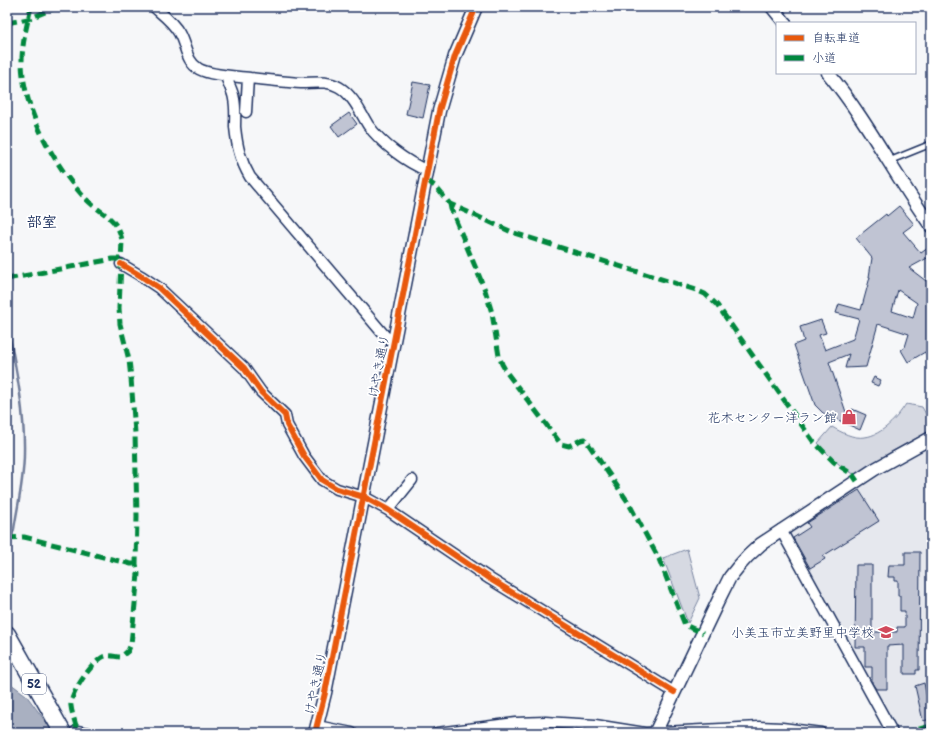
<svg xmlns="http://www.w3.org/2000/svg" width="938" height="740" font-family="'Balsamiq Sans','Klee One',sans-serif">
  <rect width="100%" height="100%" fill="#f6f7f9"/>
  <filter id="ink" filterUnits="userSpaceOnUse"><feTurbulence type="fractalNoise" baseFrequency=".025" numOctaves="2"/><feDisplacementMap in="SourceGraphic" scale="8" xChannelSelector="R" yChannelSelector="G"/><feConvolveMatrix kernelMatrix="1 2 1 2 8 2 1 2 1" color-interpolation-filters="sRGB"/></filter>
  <g filter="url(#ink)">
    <path fill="#e6e8ee" d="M931 446V725L901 733 895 730 788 539 789 533 886 471Z"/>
    <path fill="#d6d9e2" stroke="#7884a0" d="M906 404 922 407 931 423V430L891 452 856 475C842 469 828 455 818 443L832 427C841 432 853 439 865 437 882 435 897 418 906 404Z
      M687 549 700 598 688 623 663 558Z"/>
    <path fill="#a9b0c1" stroke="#707c99" d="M7 681 26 695 54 733H7Z"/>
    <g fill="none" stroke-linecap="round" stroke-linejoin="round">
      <path stroke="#707c99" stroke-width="2.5" d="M7 322C15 365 25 408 24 453 24 479 18 504 14 529L12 536
        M7 542 10 540"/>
    </g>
    <path fill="#c0c4d3" stroke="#1b2f5e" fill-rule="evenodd" d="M413 82 430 85 423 118 406 114Z
      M349 113 357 124 339 137 331 126Z
      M899 206 914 224 903 232 921 253 928 248 931 252V256L909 268 926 281 931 278V363L925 352 908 362 901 350 905 347 909 334 878 324 866 367 845 368 849 354 829 362 848 418 854 417 852 409 866 415 860 430 823 413 815 405 794 345 804 341 800 327 821 320 826 333 819 335 825 350 853 339 859 319 836 313 839 304 861 310 870 277H869L872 258 856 238 886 214 887 216ZM898 290 917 303 913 318 892 311Z
      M874 377 881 380 878 386 871 383Z
      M859 490 879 521 823 556 825 559 810 568 793 538 810 527 807 523Z
      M905 552H920L919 670H916V674H904V645L887 646V689H876L872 683V667H865V647H855L856 565H872V632H897V627H905V611H900V596H898V581H895V577H888L889 565H905Z
      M924 683 931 719 923 721 915 686Z"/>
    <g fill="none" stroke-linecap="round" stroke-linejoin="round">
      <defs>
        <path id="service" d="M889 161 931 144"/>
        <path id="minor" d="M154 7C163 15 173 22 179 33 186 45 186 62 199 69 212 76 236 76 250 78 267 80 284 82 301 83 314 83 327 80 339 87 353 95 360 112 368 125 382 144 406 162 428 171
          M226 76C228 84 233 91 234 99 236 109 235 118 235 127 237 146 240 160 250 177L385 336 394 341
          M246 112 248 78
          M121 264 141 276 159 288 244 368 261 392 285 415 287 425 304 456 322 480 337 489 364 497 388 510 490 579 674 692
          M388 510 412 480
          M781 530 891 730 892 733
          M317 726 352 733
          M74 733 77 731 88 733
          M437 733 516 723 545 722 595 725 645 733 759 727 782 728 821 733"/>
        <path id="tertiary" d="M772 7 785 23
          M828 73C867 120 895 176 931 226
          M315 733 325 693 439 111 455 56 476 7
          M655 733 719 599 730 577 738 567 748 556 761 544 875 469 931 438"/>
        <path id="primary" d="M7 634 63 733"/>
      </defs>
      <use href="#service" stroke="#1b2f5e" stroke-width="8"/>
      <use href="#minor" stroke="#1b2f5e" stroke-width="13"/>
      <use href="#tertiary" stroke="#1b2f5e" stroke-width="15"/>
      <use href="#primary" stroke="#1b2f5e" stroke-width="19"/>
      <use href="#service" stroke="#fff" stroke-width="5"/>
      <use href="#minor" stroke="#fff" stroke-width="10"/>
      <use href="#tertiary" stroke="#fff" stroke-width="12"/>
      <use href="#primary" stroke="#fff" stroke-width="16"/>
      <path stroke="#00873e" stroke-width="5" stroke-dasharray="10 5" stroke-linecap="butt" d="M31 7C27 25 22 43 22 61 22 107 54 166 85 198 100 214 117 216 122 240L119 308 120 324 129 360 131 378 135 433 137 516 136 564 138 574 131 644 128 651 121 657C116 657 111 655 106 656 94 658 69 695 71 706 72 715 76 723 77 731
        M7 23 28 19 57 7
        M426 180 435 186 450 204 514 233 696 290 705 294 717 305 813 441 834 462 853 475 857 481
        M450 204 451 209 485 290 492 313 499 356 502 364 507 373 561 444 569 446 581 440 585 439 587 442 628 502 659 559 685 625 703 633
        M7 279 113 259H120
        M7 538 24 537 131 564H136
        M904 733 931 726"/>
      <defs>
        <path id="cycleway" d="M121 264 141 276 159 288 244 368 261 392 285 415 287 425 304 456 322 480 337 489 364 497 388 510 490 579 674 692
          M315 733 325 693 439 111 455 56 476 7"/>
      </defs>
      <use href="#cycleway" stroke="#fff" stroke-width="8"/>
      <use href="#cycleway" stroke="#e8590c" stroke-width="6"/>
    </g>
  </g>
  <defs>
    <symbol id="shop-bare" viewBox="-9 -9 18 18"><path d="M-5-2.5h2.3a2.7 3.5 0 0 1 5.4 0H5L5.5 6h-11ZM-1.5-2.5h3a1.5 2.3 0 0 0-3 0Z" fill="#d1495b" stroke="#fff" stroke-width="2.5" paint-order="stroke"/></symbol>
    <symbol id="school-bare" viewBox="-9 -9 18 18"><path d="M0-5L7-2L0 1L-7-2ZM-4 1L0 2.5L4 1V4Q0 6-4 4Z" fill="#d1495b" stroke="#fff" stroke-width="2.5" paint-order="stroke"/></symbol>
  </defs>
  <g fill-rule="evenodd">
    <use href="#shop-bare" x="838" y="406" width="22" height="22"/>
    <use href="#school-bare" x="875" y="621" width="22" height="22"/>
  </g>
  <g text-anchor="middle" stroke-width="3.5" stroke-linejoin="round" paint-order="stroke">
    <rect fill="#fff" stroke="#5f6d8e" stroke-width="1" x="22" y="674" width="24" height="20" rx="3"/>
    <g font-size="12" font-weight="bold" fill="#1b2f5e">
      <text x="34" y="688">52</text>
    </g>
    <g font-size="13" fill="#1b2f5e" stroke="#fff">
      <text transform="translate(378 366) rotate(-79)" y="5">けやき通り</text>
      <text transform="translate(315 683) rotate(-78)" y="5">けやき通り</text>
    </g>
    <g font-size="13" fill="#1b2f5e" stroke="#fff" text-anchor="end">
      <text x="837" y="422">花木センター洋ラン館</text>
      <text x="874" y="637">小美玉市立美野里中学校</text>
    </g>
    <g font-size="15" font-weight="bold" fill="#1b2f5e" stroke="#fff">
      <text x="42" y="227">部室</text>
    </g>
  </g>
  <rect width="938" height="740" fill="none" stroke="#fff" stroke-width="24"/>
  <rect x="12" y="12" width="914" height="716" fill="none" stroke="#1b2f5e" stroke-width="1.5" filter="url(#ink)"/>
  <rect x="776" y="22" width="140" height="52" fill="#ffffff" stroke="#a4acbf"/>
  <rect x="784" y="35" width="20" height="6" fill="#e8590c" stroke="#a4acbf"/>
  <text x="812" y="42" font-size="12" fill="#1b2f5e">自転車道</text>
  <rect x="784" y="55" width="20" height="6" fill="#00873e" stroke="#a4acbf"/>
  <text x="812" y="62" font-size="12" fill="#1b2f5e">小道</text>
</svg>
